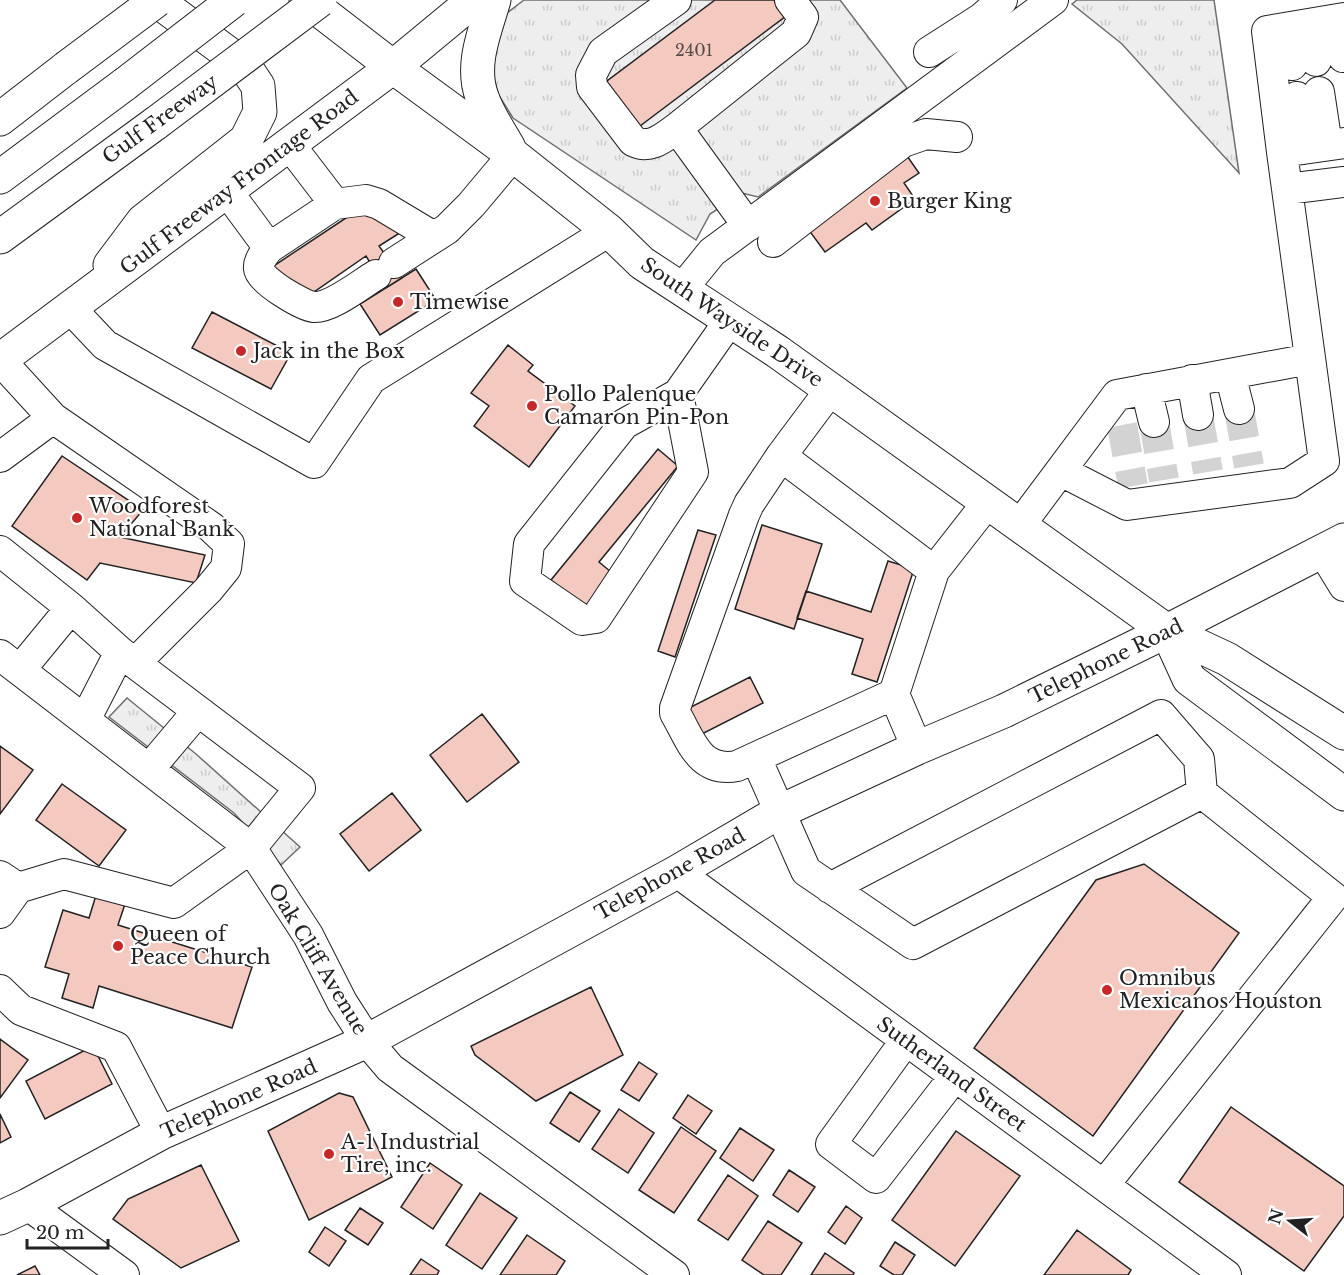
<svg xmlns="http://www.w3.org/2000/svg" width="1344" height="1275" font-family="'Libre Baskerville',serif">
  <defs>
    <pattern id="grass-tufts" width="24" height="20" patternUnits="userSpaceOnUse" patternTransform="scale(1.5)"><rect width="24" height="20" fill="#eee"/><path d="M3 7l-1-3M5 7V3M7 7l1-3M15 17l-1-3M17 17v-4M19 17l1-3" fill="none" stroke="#ccc"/></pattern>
  </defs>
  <rect width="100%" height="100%" fill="#fff"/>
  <path fill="url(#grass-tufts)" stroke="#6f6f6f" stroke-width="1.5" d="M524 0H840L907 88 758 197 742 193 710 214 696 240 513 118 498 94 491 67 507 13Z
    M1077 0H1214L1239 173 1122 44 1072 4Z
    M127 698 196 754 300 847 281 865 234 813 109 717Z"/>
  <path fill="#f3c9c0" stroke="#222" stroke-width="1.5" d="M715 0H774L786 16 636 129 603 84Z
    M905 153 919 173 904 183 915 199 872 230 866 223 825 252 808 229Z
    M364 206 406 229 379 246 402 278 386 288 366 256 308 296 266 271Z
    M416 269 436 300 380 335 360 304Z
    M212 312 291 353 271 389 192 348Z
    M508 345 533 365 528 371 575 406 529 467 474 426 489 406 471 393Z
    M658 449 678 466 599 562 617 577 589 611 551 580Z
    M62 456 143 510 120 537 205 555 196 583 100 563 87 580 12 526Z
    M762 525 822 544 794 629 735 609Z
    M698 530 716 535 675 657 658 651Z
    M888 561 914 569 877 682 852 674 863 639 797 618 806 591 871 612Z
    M750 677 763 703 696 737 683 711Z
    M482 714 519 762 467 802 430 755Z
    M0 746 33 770 0 814Z
    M62 784 126 830 99 866 36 820Z
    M392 793 421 830 369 871 340 834Z
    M1144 864 1239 933 1093 1136 974 1048 1096 880Z
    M97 892 126 901 118 925 252 967 232 1028 99 986 93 1008 62 998 69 974 45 967 63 910 89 918Z
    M591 987 623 1055 536 1101 475 1055 471 1046Z
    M0 1039 28 1060 0 1098Z
    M93 1046 112 1084 45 1119 26 1081Z
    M639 1062 657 1074 639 1101 621 1090Z
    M570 1092 600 1111 579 1142 550 1123Z
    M339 1093 353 1097 392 1177 309 1220 268 1131Z
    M688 1095 712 1111 696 1134 673 1118Z
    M1231 1107 1344 1186V1216L1304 1271 1179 1182Z
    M619 1109 654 1133 628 1173 592 1149Z
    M0 1114 11 1137 0 1143Z
    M681 1127 716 1151 674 1213 639 1190Z
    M740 1128 774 1150 753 1181 720 1158Z
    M956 1131 1020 1176 955 1266 892 1220Z
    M430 1163 462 1185 433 1229 401 1207Z
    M201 1165 239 1241 181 1268 113 1219 128 1199Z
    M789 1170 815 1187 798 1212 773 1195Z
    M728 1175 758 1196 728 1240 698 1220Z
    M480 1193 517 1218 482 1269 446 1245Z
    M846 1206 862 1218 845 1244 828 1232Z
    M360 1208 383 1223 368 1245 345 1230Z
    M768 1221 802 1243 781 1275H764L742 1260Z
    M325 1227 346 1241 329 1266 309 1252Z
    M1077 1230 1131 1270 1128 1275H1044Z
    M527 1235 565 1261 556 1275H500Z
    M895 1242 915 1255 902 1275H894L880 1266Z
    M825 1253 854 1273 853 1275H811Z
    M421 1259 439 1271 437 1275H410Z
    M35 1266 40 1275H17Z"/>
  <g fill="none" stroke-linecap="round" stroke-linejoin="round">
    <path stroke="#d3d3d3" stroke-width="30" stroke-dasharray="30 15" stroke-linecap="butt" d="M1239 409 1249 466
      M1198 415 1208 472
      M1154 422 1164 480
      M1122 425 1133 486"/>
    <defs>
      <path id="minor" d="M676 0 603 52 591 75 592 87 633 141C650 150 663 138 677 128L796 33 803 17 790 0
        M1339 19 1343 57
        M1311 24 1316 61
        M1288 28 1292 65
        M929 52 982 18 1002 0
        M1319 92 1327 145
        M1297 97 1303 149
        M677 128 748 226
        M289 144 335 204 366 200 379 204 434 237
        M1282 152 1344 143
        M1287 189 1344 182
        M227 191 269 248C264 254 258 261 259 269 259 280 303 306 314 307 331 308 361 284 376 275
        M773 242 903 142 926 134 957 137
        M269 248 335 204
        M394 263 447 229 471 205 513 155
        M682 289 712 252 1053 0
        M70 308 105 345 314 463 371 379 609 231
        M1230 374 1239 409
        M1192 380 1198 415
        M831 389 781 456 934 571
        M1146 389 1154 422
        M678 394 624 424 529 544 525 581 582 620 596 618 693 472 678 394 730 320
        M53 418 211 527 229 544 226 568 208 590 135 663
        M781 456 749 504 744 515 675 708V713C691 740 699 773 737 766L894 694
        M0 457 53 418 0 360
        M1061 471 1127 505 1290 483 1324 461 1282 152 1267 31 1344 18
        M1020 525 1117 395 1310 359
        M1322 550 1344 586
        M0 551 71 608 20 670
        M71 608 120 652 85 720
        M0 655 251 848 308 935 342 1002 367 1041 390 1068 674 1275
        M917 748 894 694 934 571 988 502
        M756 758 806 871 913 944 1202 793 1333 897 1104 1185
        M149 769 198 711
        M677 872 1226 1275
        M0 876 18 888 64 874 174 903 251 848 300 788 120 652
        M830 888 1161 715 1199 759 1202 793
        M0 913 18 888
        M0 990 21 1010 116 1047 161 1133
        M906 1040 831 1144 876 1178 955 1076
        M28 1205 124 1275"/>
      <path id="major" d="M306 0 393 67 513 155 609 231 642 263 778 352 1167 631 1227 659 1344 733
        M494 0C485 31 470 65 482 97 488 115 500 132 509 148
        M110 265 143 221 246 140 260 112 258 86 244 65 156 0
        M0 360 393 67 474 0
        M1167 631 1189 679 1344 794
        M0 1218 28 1205 161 1133 367 1041 677 872 779 812 917 748 1004 711 1167 631 1344 540"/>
      <path id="highway" d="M0 119 66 68
        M0 177 125 84
        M0 237 156 123"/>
    </defs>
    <use href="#minor" stroke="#222" stroke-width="32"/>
    <use href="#major" stroke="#222" stroke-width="35"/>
    <use href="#highway" stroke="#222" stroke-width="35"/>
    <use href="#minor" stroke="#fff" stroke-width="30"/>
    <use href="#major" stroke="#fff" stroke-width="33"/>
    <use href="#highway" stroke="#fff" stroke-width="33"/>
    <defs>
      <path id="highway-bridge" d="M66 68 157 0
        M125 84 234 0
        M156 123 320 0"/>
    </defs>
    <use href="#highway-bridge" stroke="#222" stroke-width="35" stroke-linecap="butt"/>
    <use href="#highway-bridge" stroke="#fff" stroke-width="33"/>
  </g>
  <g fill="#c62828" stroke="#fff" stroke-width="2">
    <circle cx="875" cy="201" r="6"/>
    <circle cx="398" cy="302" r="6"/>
    <circle cx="241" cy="351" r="6"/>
    <circle cx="532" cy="406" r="6"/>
    <circle cx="77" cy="518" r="6"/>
    <circle cx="118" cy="946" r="6"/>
    <circle cx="1107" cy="990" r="6"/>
    <circle cx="329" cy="1154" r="6"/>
  </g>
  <g text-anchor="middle" stroke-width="4.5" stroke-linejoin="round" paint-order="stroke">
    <g font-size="16" fill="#564c4a">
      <text x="694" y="56">2401</text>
    </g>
    <g font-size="20" fill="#222" stroke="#fff">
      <text transform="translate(160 119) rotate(-36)" y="7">Gulf Freeway</text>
      <text transform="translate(239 182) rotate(-37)" y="7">Gulf Freeway Frontage Road</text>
      <text transform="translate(732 322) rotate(34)" y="7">South Wayside Drive</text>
      <text transform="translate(1106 661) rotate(-26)" y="7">Telephone Road</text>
      <text transform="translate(670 874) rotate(-29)" y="7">Telephone Road</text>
      <text transform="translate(318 959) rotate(59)" y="7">Oak Cliff Avenue</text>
      <text transform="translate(952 1074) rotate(36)" y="7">Sutherland Street</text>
      <text transform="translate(239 1099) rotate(-24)" y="7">Telephone Road</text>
    </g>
    <g font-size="20" fill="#222" stroke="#fff" text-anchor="start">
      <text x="887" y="208">Burger King</text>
      <text x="410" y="309">Timewise</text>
      <text x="253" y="358">Jack in the Box</text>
      <text x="544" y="401">Pollo Palenque<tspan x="544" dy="23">Camaron Pin-Pon</tspan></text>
      <text x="89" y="513">Woodforest<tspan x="89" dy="23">National Bank</tspan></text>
      <text x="130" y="941">Queen of<tspan x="130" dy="23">Peace Church</tspan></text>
      <text x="1119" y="985">Omnibus<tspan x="1119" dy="23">Mexicanos Houston</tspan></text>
      <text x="341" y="1149">A-1 Industrial<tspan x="341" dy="23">Tire, inc.</tspan></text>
    </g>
  </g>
  <g transform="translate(1290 1221) rotate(287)" stroke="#ffffff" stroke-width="4.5" paint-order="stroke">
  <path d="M0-4.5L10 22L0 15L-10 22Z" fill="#222222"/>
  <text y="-9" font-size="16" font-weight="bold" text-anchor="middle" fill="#222222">N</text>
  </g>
  <path d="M27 1239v9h81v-9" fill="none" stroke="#222222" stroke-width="3"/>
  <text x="36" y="1239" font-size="18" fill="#222222" stroke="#ffffff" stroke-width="4.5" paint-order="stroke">20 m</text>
</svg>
